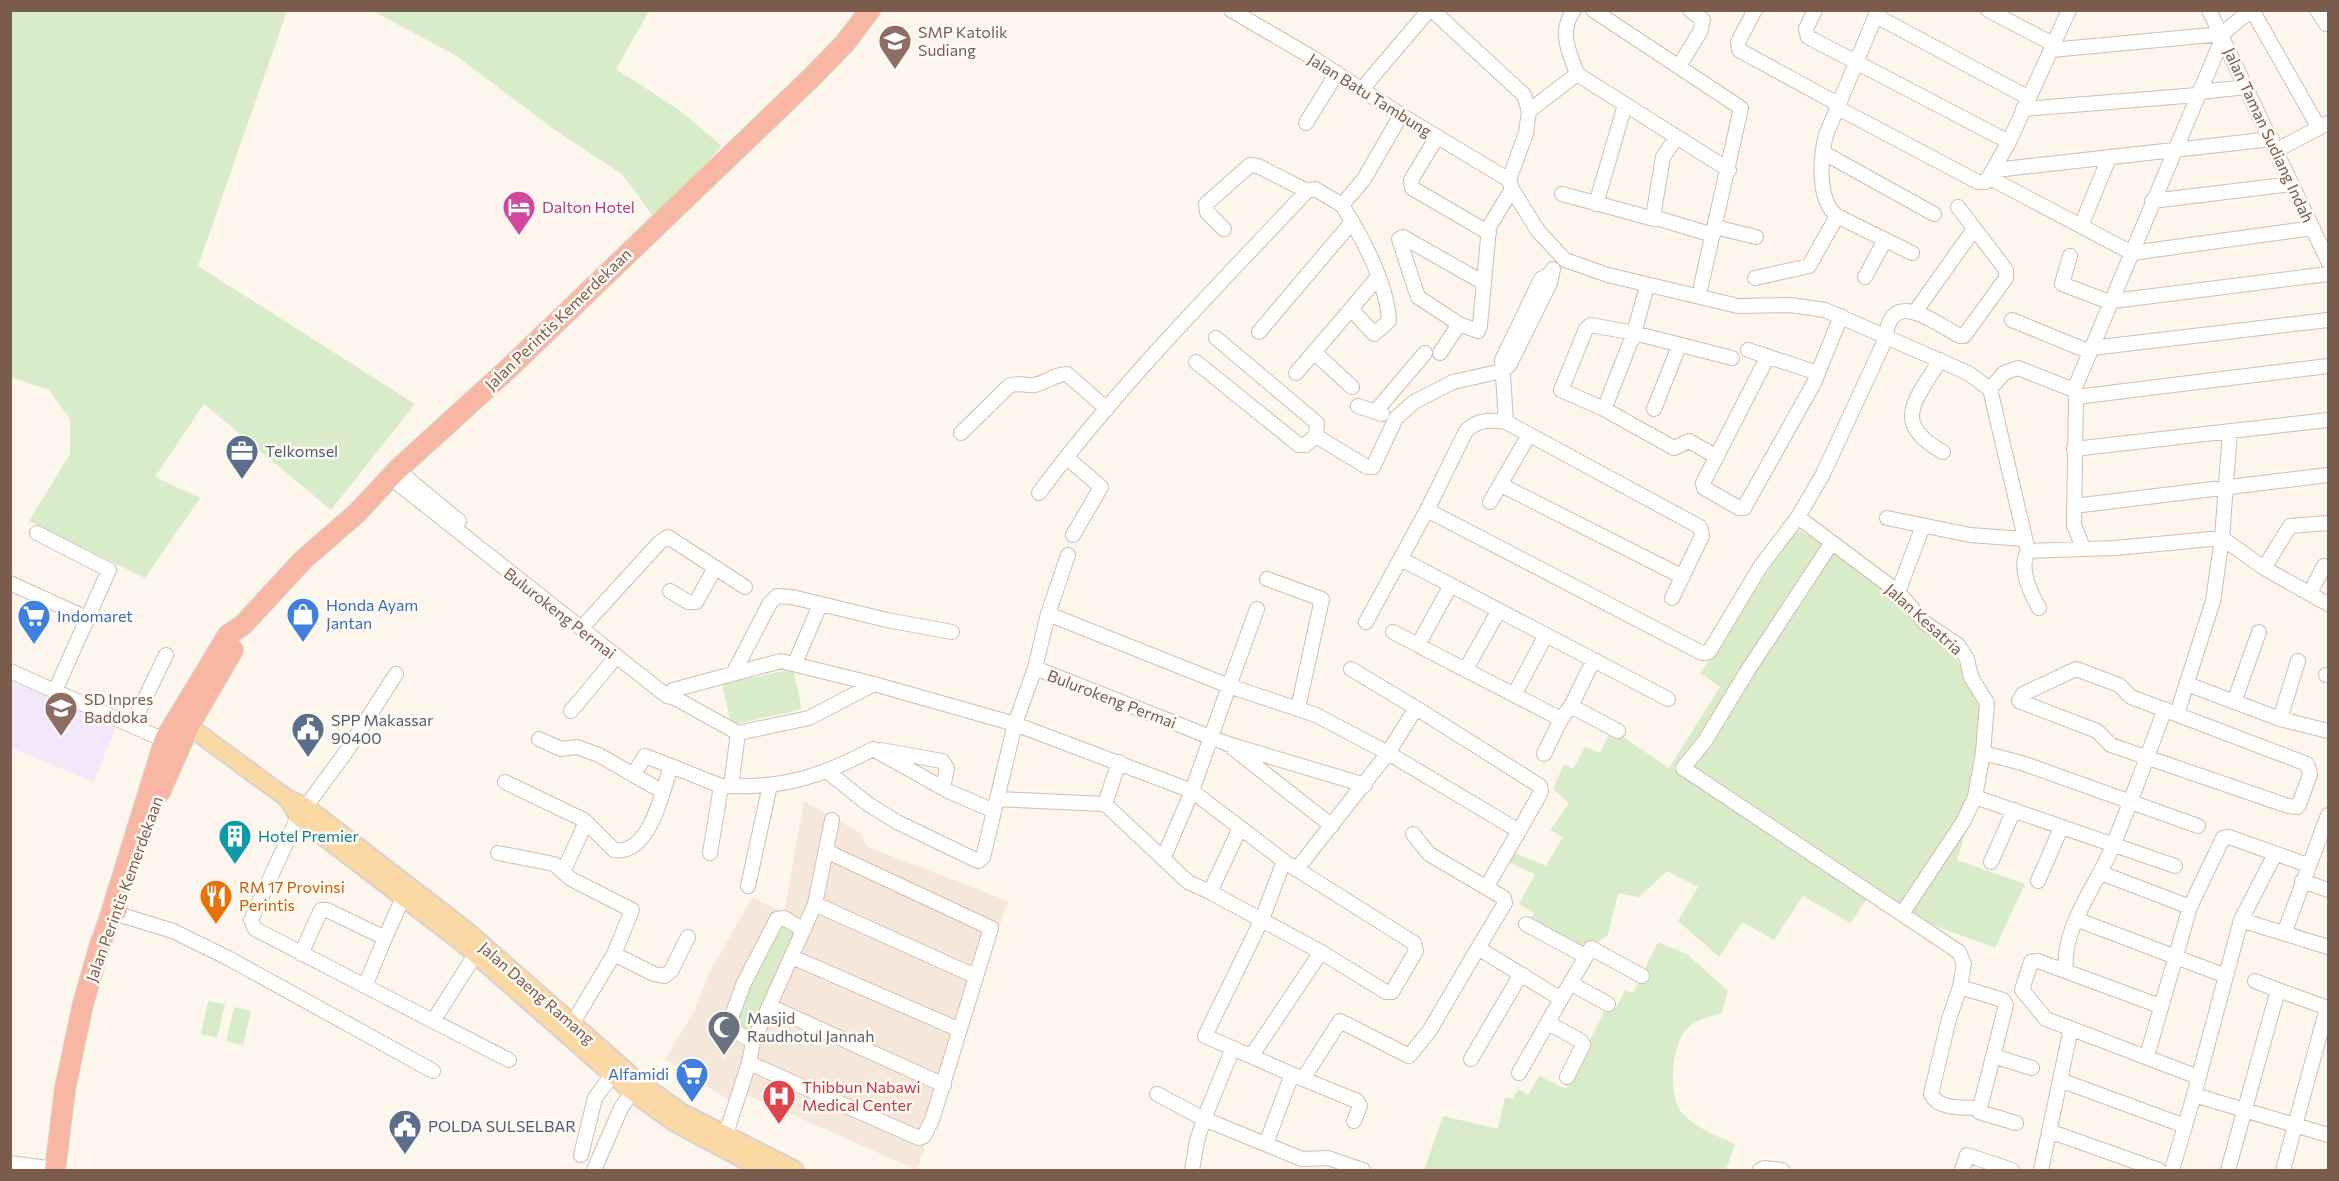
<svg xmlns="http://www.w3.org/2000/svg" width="2339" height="1181" font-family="Commissioner,sans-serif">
  <rect width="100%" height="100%" fill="#fdf6ec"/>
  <path fill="#f5e8da" d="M804 801 859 832 868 847 1008 901 917 1170 747 1095 730 1101 665 1059 694 1012 709 974 752 897 784 913Z"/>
  <path fill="#f3e8fa" d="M12 682 116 726 94 782 11 748Z"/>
  <path fill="#d8ecc9" d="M11 10 287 11 198 266 415 404 331 510 204 404 155 477 200 498 145 578 29 521 70 454V419L49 390 11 377Z
    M373 11H649L616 69 679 110 722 146 654 218 622 174 555 130 455 55Z
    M1796 528 1862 567 1921 614 1972 680 1985 734 1978 791 1957 860 2025 884 1995 948 1925 922 1901 921 1867 899 1850 923 1803 896 1774 940 1742 922 1719 957 1678 921 1698 887 1667 871 1639 897 1618 893 1608 935 1598 942 1588 941 1580 952 1527 924 1534 913 1519 904 1535 874 1510 863 1515 853 1546 866 1563 837 1550 830 1569 803 1553 789 1564 764 1573 769 1585 747 1600 753 1608 736 1621 733 1626 739 1669 768 1720 687 1700 673Z
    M793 669 802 709 731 725 722 684Z
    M781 920 802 931 751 1037 732 1029 748 980Z
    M1658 942 1688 955 1728 991 1722 1013C1712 1016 1699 1019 1691 1025 1671 1039 1667 1095 1682 1113 1695 1128 1718 1136 1735 1144L1726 1170H1424L1443 1116 1498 1129 1505 1097 1512 1099 1518 1089 1528 1095 1539 1076 1566 1089 1605 1009 1616 1008 1625 990 1633 993Z
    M208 1001 225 1004 217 1038 201 1034Z
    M234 1007 251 1011 243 1045 226 1041Z"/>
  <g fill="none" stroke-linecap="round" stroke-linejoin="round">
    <defs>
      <path id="minor" d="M1231 10 1313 58 1401 115 1509 180
        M1432 10 1524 95 1529 111 1526 133 1509 180 1512 189 1538 231 1565 260 1608 275 1738 306 1790 305 1825 310 1968 373 1990 389 2028 551C2018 567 2031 594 2039 608
        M1593 10 1741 108 1701 286
        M1755 10 1738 42 1739 50 1838 104
        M1815 10 1806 29 1808 37 2009 142
        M1878 10 1826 135C1820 158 1817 200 1837 216L1912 253
        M1988 10 2053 44
        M2209 10 2328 261
        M2252 10 2319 128
        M2317 10 2326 24
        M1876 16 2029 98
        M2051 50 2222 34 2251 10
        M1679 66 1700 32 1703 20 1690 10
        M1577 74 1729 170
        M1362 89 1429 10
        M2199 92 2247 87
        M1836 107 1978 182H1986L2009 142 2069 10
        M2023 109 2198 95
        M1529 111 1577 74C1569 51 1558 32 1574 10
        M1306 123 1337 73
        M1437 137 1411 180 1412 188 1489 233
        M1676 138 1663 157 1653 217 1713 235
        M2277 150 2328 123
        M1824 153 1934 214
        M1995 170 2272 139
        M1990 178 2132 253 2313 228
        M1562 194 1654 219
        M2152 201 2292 184
        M1596 204 1625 105
        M2081 226 2109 158
        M1715 227 1756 237
        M1224 229 1207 212 1206 204 1250 165 1258 166 1307 191
        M2070 256 2062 284 2112 303
        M1551 273 1541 279 1502 360 1506 422 1700 527 1702 536 1672 598
        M1865 277 1885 240
        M1377 278 1351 309 1374 334 1389 321C1387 283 1362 237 1342 205L1364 179 1401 115
        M1755 278 1809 266 1837 216
        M1484 283 1403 237 1399 239 1418 297 1459 324 1478 331 1480 326 1489 227 1512 189
        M2113 301 2328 274
        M1915 312 1974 229
        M2012 320 2090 352
        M1259 332 1352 222
        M2092 348 2328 320
        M1748 350 1818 373
        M1314 352 1352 387
        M1440 353 1459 324
        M1767 358 1703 483 1704 488 1739 508H1744L1814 383 1841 316
        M1940 360C1916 400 1890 423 1943 452
        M1196 362 1299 445H1305L1316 436 1317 423 1216 338
        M1296 373 1351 309
        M1990 389 2004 373 2018 368 2074 390
        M2076 397 2328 366
        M1607 402 1634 333 1647 286
        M1358 406 1382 414
        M1654 409 1679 346
        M1375 412 1425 353
        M961 433 1009 386C1018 382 1025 386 1034 385 1046 383 1054 374 1067 374L1107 409
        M1316 436 1367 467H1373L1396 418 1414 402 1453 382 1502 371 1510 364 1550 283 1553 269
        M2074 449 2328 420
        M1066 457 1101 487 1073 535
        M1717 457 1689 441 1674 448 1604 409 1561 390 1586 329 1591 325 1634 333 1732 358
        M397 470 459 521
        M391 478 667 696 675 698 738 733 809 718 874 684 1015 724 1035 668 1228 744 1365 785
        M1501 485 1683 577
        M1039 493C1119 385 1215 289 1307 191L1315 189 1342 205
        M1490 502 1529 435
        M2074 506 2328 475
        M1427 510 1702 653 1709 652 1760 567 1798 517 1823 474 1886 338C1890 286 1935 323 1960 336H1964L2006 278V270L1958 207
        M1798 517 1898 592 1925 623 1958 645 1967 659 1971 677 1987 703 1983 753 1975 797 1963 822 1902 914
        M1887 518 1970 535 2024 539
        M37 533 109 570 55 691
        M1831 544 1748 670 1705 741 1683 768 1959 952 1964 964 1960 987 2003 1000 2006 1005 1979 1112 2016 1123
        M2083 548 2074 525 2076 397 2074 390 2223 37
        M2028 551 2115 548 2222 538 2264 568 2328 604
        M1401 559 1668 699
        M2264 568 2290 526 2328 523
        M1267 579 1322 599 1298 708
        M10 583 89 619
        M1451 585 1418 645 1427 650 1561 719 1571 706 1593 661
        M670 591 688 602H696L715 568
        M1898 592 1923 526
        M2310 593 2324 566
        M1048 614 1068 555
        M1366 622 1427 510 1466 431C1478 419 1490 420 1506 422
        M586 623 660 542 668 537 745 587
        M1393 632 1418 645
        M795 663 820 605
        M1035 668 1048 614 1229 686 1257 609
        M1351 669 1416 708 1388 753 1519 831 1487 886
        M1466 669 1499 610
        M2076 669 2119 685 2131 697 2307 764 2310 774 2299 805 2297 807 2288 806 2111 745 2097 731 2019 701 2023 694Z
        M10 671 173 744
        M734 672 770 603 777 596 792 597 887 620 952 632
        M2326 675H2328
        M2187 684 2280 719 2328 731
        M1514 695 1546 635
        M667 696 673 690 781 661 874 684
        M2234 702 2259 632
        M1571 706 1618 731
        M1416 708 1540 786 1541 792 1519 831
        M571 711 616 657
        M2177 714 2213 601 2222 538 2230 431
        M2280 719 2298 661
        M132 725 166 655
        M539 739 561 749 577 747 599 755 663 792
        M873 749 948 791 994 811
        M1234 749 1332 826
        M881 750 942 761 947 768 943 788
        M1983 753 2022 763 2198 826
        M1544 754 1561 719
        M828 772 868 804 897 822 978 861 983 857 1015 724 1192 791 1284 861 1262 919 1205 1036 1303 1079 1340 1021 1409 1056 1430 1030 1478 948 1561 999 1519 1073
        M633 775 645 756 671 766
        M505 782 584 820 583 829 563 872
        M731 786C787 788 824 775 873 749
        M1975 797 2175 866
        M997 799 1105 804 1188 882 1210 892 1240 828
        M1105 804 1119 762
        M584 820 614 850C650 856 663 790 671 766L721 786
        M1413 834 1429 854 1504 898 1505 903 1478 948
        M498 853 554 864 571 879 632 910 614 954 568 1031
        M710 853 721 786H731L738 733
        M1163 859 1192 791 1229 686 1316 715 1388 753 1297 869
        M1991 862 2014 810
        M2101 873 2190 907
        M2038 881 2061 828
        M2302 881 2328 890
        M748 886 770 785
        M1210 892 1321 952 1386 992H1392L1416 951 1414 943 1290 865
        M815 904 975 976
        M111 912 173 931 228 958 433 1071
        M2078 920 2226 976
        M2241 920 2275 854
        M1526 924 1585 956
        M2285 931 2328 815
        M385 938 365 986 433 1021 475 955
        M301 954 321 910H327L385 938 404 895
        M614 954 654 974 664 976 671 971 688 937
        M792 957 960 1030
        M2066 971C2061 926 2099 883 2114 843 2132 799 2148 754 2165 709
        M2255 981 2278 990
        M1570 983 1608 1004
        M365 986 255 929 251 920 298 817 346 752 396 674
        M1960 987 1949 1019 1931 1094C1938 1110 1964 1107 1978 1108
        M1561 999 1591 948 1642 976
        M769 1006 944 1085
        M2160 1006 2038 961 2031 962 2022 990 2046 1019 2198 1077
        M433 1021 509 1060
        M1548 1023 1581 1041 1583 1045 1567 1077
        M753 1042 728 1027 743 985 777 919 784 918 804 930
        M1233 1048 1204 1119 1302 1159 1328 1158 1363 1170
        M1252 1055 1321 952
        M1993 1056 2032 1068
        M2147 1056 2190 907 2223 838 2229 837 2308 865
        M1471 1059 1521 974
        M749 1063 919 1138 924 1136 932 1120 991 928 826 851
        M1303 1079 1357 1101 1360 1106 1354 1121
        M2060 1080 2185 1126
        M1157 1094 1204 1119 1197 1141 1192 1170
        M2194 1095 2241 920 2328 947
        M2049 1131 2159 1170
        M723 1143 749 1063 753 1042 815 904 832 820
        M1266 1144 1292 1074
        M581 1155 595 1098 612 1075
        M10 1163 55 1169
        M594 1170 621 1108 638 1084
        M1760 1170 1764 1168 1782 1170
        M1962 1170 1967 1155 2012 1170
        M2041 1170 2071 1028
        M2172 1170 2194 1095 2328 1135
        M2228 1170 2278 990 2328 1008
        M2283 1170 2327 1008"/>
      <path id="major" d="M179 719 288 799 305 806 467 931 639 1082 681 1112 795 1170
        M288 799 298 817 461 942 632 1092 673 1122 763 1170"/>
      <path id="highway" d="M160 792 190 724 233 650
        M109 920 165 739 228 635 243 625 303 560 357 513 397 470 508 369 812 77 845 43 870 10
        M55 1170 65 1089 83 1004 100 945 109 920 117 910"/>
    </defs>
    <use href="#minor" stroke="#d1beb0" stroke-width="16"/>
    <use href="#major" stroke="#dad1cd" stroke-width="20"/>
    <use href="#highway" stroke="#dad1cd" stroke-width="22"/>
    <use href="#minor" stroke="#fff" stroke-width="14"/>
    <use href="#major" stroke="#fbd9a5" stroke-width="16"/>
    <use href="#highway" stroke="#f7b7a3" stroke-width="20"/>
  </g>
  <defs>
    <symbol id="school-pin" viewBox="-11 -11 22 30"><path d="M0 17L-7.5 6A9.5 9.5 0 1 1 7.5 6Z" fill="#8d6e63" stroke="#fffaf3"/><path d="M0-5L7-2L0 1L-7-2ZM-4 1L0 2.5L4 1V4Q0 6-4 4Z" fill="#fff"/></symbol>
    <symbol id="hotel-pin" viewBox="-11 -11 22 30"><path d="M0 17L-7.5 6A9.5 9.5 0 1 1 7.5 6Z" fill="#d1479c" stroke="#fffaf3"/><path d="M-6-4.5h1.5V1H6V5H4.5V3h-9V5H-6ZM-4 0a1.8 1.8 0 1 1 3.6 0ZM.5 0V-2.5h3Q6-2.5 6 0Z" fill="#fff"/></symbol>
    <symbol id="office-pin" viewBox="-11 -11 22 30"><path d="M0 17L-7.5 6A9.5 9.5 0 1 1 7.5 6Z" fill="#5c6f8a" stroke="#fffaf3"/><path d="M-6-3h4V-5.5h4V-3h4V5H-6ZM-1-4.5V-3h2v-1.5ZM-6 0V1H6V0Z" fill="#fff"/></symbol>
    <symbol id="shop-pin" viewBox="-11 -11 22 30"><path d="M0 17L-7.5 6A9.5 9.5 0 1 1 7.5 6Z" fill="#3f7fe0" stroke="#fffaf3"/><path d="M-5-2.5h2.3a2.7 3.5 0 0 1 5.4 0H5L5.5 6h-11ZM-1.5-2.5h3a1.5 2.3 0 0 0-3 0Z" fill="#fff"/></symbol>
    <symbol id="supermarket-pin" viewBox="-11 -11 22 30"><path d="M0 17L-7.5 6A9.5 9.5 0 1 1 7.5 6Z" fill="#3f7fe0" stroke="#fffaf3"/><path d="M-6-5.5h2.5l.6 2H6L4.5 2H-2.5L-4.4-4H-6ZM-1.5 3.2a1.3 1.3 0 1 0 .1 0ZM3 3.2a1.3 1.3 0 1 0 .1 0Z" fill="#fff"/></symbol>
    <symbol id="civic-pin" viewBox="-11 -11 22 30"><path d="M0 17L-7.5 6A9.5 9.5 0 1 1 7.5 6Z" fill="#5c6f8a" stroke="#fffaf3"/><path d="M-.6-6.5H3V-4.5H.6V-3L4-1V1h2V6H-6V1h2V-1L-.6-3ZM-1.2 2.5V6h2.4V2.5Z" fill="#fff"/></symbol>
    <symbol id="building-pin" viewBox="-11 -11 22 30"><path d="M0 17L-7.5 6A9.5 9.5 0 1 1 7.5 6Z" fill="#0f9aa8" stroke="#fffaf3"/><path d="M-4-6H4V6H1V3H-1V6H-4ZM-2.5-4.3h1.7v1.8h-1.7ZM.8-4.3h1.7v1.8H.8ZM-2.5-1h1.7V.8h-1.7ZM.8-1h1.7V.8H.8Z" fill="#fff"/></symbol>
    <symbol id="restaurant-pin" viewBox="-11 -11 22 30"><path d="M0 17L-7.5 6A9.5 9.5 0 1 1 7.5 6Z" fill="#e8710a" stroke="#fffaf3"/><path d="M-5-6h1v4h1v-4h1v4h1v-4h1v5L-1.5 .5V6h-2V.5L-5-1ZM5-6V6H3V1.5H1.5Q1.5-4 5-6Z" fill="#fff"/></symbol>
    <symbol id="mosque-pin" viewBox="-11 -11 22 30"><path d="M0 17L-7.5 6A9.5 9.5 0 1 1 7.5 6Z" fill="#6b7280" stroke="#fffaf3"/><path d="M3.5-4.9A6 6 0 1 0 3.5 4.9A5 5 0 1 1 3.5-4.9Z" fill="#fff"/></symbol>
    <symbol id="hospital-pin" viewBox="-11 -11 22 30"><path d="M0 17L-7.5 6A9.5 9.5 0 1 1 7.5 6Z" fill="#e0444e" stroke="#fffaf3"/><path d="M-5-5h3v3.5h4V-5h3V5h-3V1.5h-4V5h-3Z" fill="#fff"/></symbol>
  </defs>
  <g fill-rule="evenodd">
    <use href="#school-pin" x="876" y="22" width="38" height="52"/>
    <use href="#hotel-pin" x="500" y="188" width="38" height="52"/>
    <use href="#office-pin" x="223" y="432" width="38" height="52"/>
    <use href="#shop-pin" x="284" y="595" width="38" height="52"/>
    <use href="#supermarket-pin" x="15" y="597" width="38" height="52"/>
    <use href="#school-pin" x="42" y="689" width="38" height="52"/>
    <use href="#civic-pin" x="289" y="710" width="38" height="52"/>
    <use href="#building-pin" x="216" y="817" width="38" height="52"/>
    <use href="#restaurant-pin" x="197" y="877" width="38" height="52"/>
    <use href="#mosque-pin" x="705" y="1008" width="38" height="52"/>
    <use href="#supermarket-pin" x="673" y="1055" width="38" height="52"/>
    <use href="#hospital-pin" x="760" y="1077" width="38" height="52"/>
    <use href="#civic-pin" x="386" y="1107" width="38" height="52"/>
  </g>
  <g text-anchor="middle" stroke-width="5" stroke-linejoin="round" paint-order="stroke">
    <g font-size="16" fill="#785e54" stroke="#fffaf3" text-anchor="start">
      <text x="918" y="38">SMP Katolik<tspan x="918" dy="18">Sudiang</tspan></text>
      <text x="84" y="705">SD Inpres<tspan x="84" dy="18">Baddoka</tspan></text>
    </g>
    <g font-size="16" fill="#7a5c4d" stroke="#fffaf3">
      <text transform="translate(1370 95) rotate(32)" y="6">Jalan Batu Tambung</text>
      <text transform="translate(2269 135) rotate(65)" y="6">Jalan Taman Sudiang Indah</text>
      <text transform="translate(558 319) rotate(-44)" y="6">Jalan Perintis Kemerdekaan</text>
      <text transform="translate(560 613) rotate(38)" y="6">Bulurokeng Permai</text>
      <text transform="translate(1924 619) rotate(42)" y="6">Jalan Kesatria</text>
      <text transform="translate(1112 699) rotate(21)" y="6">Bulurokeng Permai</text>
      <text transform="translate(124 889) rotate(-70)" y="6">Jalan Perintis Kemerdekaan</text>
      <text transform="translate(537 993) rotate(41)" y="6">Jalan Daeng Ramang</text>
    </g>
    <g font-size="16" fill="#b23c85" stroke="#fffaf3" text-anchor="start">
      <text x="542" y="213">Dalton Hotel</text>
    </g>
    <g font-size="16" fill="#4e5e75" stroke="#fffaf3" text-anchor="start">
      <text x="265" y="457">Telkomsel</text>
      <text x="331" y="726">SPP Makassar<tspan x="331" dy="18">90400</tspan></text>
      <text x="428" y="1132">POLDA SULSELBAR</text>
    </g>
    <g font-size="16" fill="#366cbe" stroke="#fffaf3" text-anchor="start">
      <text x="326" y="611">Honda Ayam<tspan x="326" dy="18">Jantan</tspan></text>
      <text x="57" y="622">Indomaret</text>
      <text x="669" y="1080" text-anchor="end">Alfamidi</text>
    </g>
    <g font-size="16" fill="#0d838f" stroke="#fffaf3" text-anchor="start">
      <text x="258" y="842">Hotel Premier</text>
    </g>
    <g font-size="16" fill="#c56008" stroke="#fffaf3" text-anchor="start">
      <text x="239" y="893">RM 17 Provinsi<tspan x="239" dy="18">Perintis</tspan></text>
    </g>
    <g font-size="16" fill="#5b616d" stroke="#fffaf3" text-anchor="start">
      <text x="747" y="1024">Masjid<tspan x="747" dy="18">Raudhotul Jannah</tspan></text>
    </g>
    <g font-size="16" fill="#be3a42" stroke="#fffaf3" text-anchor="start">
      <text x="802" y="1093">Thibbun Nabawi<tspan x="802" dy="18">Medical Center</tspan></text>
    </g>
  </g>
  <rect width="2339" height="1181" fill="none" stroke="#7a5c4d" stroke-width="24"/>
</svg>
